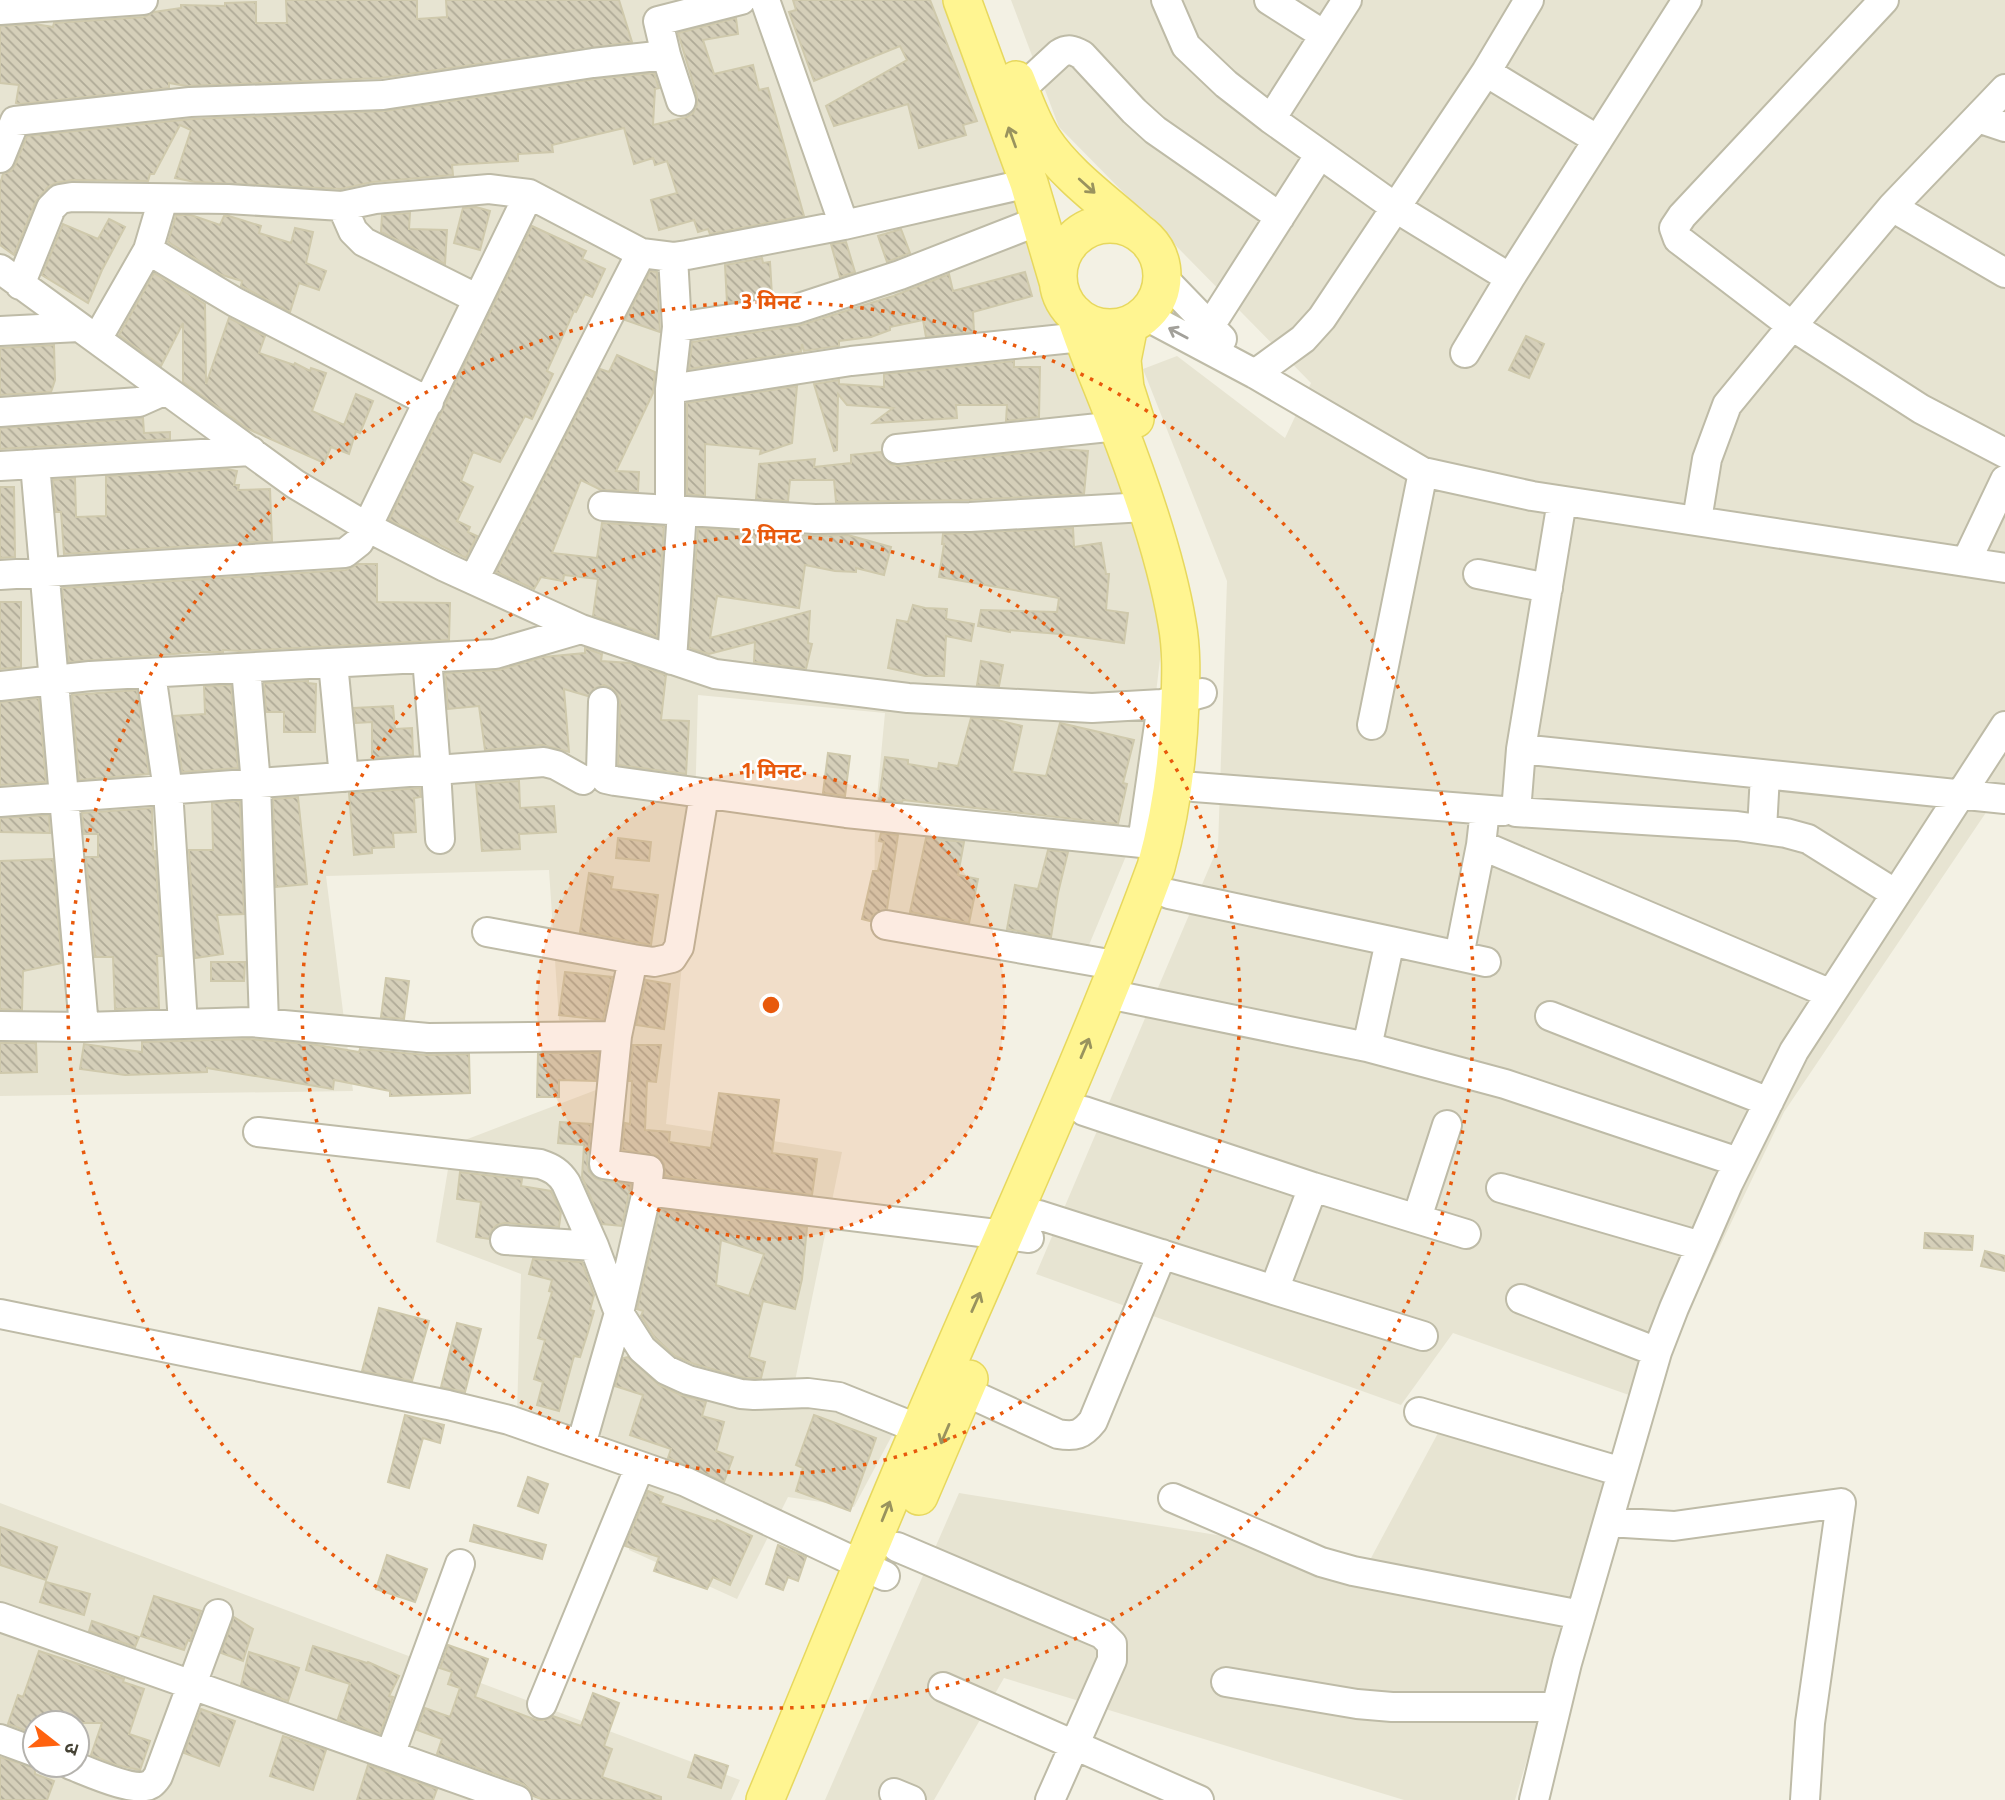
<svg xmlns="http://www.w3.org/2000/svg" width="2005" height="1800" font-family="'Titillium Web','Noto Sans Devanagari',sans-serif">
  <defs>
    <pattern id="building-back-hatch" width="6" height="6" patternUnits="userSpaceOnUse" patternTransform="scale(1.75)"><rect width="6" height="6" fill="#d5cfb9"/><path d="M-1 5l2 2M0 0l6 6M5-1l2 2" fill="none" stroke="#afaa97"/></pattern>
  </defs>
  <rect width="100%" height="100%" fill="#f3f1e4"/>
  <path fill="#e7e4d2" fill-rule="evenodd" d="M0 0H946L1063 327 1169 583 1141 820 1084 957 874 929 875 818 885 713 698 695 694 845 666 1124 842 1152 795 1381 905 1411 854 1507 788 1497 737 1599 629 1550 636 1451 517 1414 521 1274 436 1242 452 1145 596 1090 597 1045 559 1020 549 870 326 876 353 1091 0 1096Z
    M1011 0H2005V811H1987L1784 1112 1646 1401 1453 1333 1401 1405 1036 1274 1218 847 1227 581 1143 369 1177 356 1285 438 1311 383 1059 127Z
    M1438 1433 1610 1479 1515 1800H1404L1004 1678 934 1800H825L959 1493 1370 1560Z
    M0 1503 740 1780 731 1800H0ZM35 1723H77V1765H35Z"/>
  <path fill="url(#building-back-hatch)" stroke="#cfc9ac" stroke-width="2" fill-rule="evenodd" d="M286 0H417V19L447 17 446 0H619L632 42 381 78 186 86 169 83V88L21 104 16 103 19 85 0 83V26L35 24 53 27 54 23 144 17 154 12 181 8V5L225 6V3L256 2V23H287Z
    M793 0H930L977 121 963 125 966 135 919 148 908 104 834 126 826 106 907 60 900 46 814 81 789 12 796 10Z
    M736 18 738 34 703 40 714 74 753 65 759 90 768 88 804 216 710 234 708 229 698 232 694 220 659 230 651 200 677 193 667 161 655 165 653 158 634 164 624 128 552 145 553 152 518 154V161L452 165 453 175 373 182 341 189 195 182 175 178 191 130 180 125 154 174H150L148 181 72 180 56 183 48 187 36 201 14 255 0 245V184L3 174 11 171 15 165 27 136 191 119 385 111 595 79 654 73 659 88 655 89 653 125 687 117 693 113 697 105V96L678 33Z
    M476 207 490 211 480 250 454 243 463 208Z
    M410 213 409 229 447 230 445 264 381 232 382 215Z
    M176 215H191L220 225 224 216H229L261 226 259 233 291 243 295 228 313 232 306 263 326 271 319 290 299 283 290 312 243 287 241 286 242 281 222 275 168 242Z
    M109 219 125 227 102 270 88 303 42 275 63 224 98 239Z
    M532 226 586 251 582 259 605 269 592 297 585 294 576 312 574 311 547 371 553 374 532 419 525 416 500 462 473 452 461 481 473 487 457 521 470 527 468 532 477 536 466 558 389 520Z
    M901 229 910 253 887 262 878 236Z
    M846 242 855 272 840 277 831 244Z
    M762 258 763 263 770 262 772 296 727 303 725 265Z
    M650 271 657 272 660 332 625 320Z
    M1025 272 1032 296 973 312 974 332 926 337 923 320 890 327V330L871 337 839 341V346L804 351 802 344 801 352 689 369 692 342 801 325 893 296 949 274 953 291Z
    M154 273 205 304 206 384 229 318 265 336 259 353 294 365 295 363 310 371 311 368 326 373 312 411 344 425 356 394 373 401 360 433 356 431 349 454 331 447 324 463 248 429 183 382V323L161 366 119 335Z
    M1526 336 1544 344 1529 378 1509 370Z
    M54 345 55 380 51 392 0 395V348Z
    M617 355 655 372 653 393 616 471 639 472 638 491 601 490 581 480 552 553 597 558 602 523 664 526 657 637 593 616 598 579 564 575 563 581 541 577 534 589 496 572 600 369 609 372Z
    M1014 361V367H1040L1039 417 1006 421 1007 405H956L957 418 873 423 893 408 847 405 838 394 837 450 834 451 814 384 839 380V384L884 387V374Z
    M797 386 792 443 760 454 761 449 705 444V496L687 494V403Z
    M143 418 144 433 170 432V439L0 449V428Z
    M1059 449 1088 451 1084 494 969 500 836 502 834 480H790L788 501 756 499 759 464 815 459 814 467 851 463V455L881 452 890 464 899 466Z
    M227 469 237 471 234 485H239L238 490 270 489 272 541 64 554 61 512H56L53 480 75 478 76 517 106 516V476Z
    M0 487H14L15 557 0 558Z
    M698 528 814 536 848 535 891 547 884 575 856 568V572L835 571 805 565 799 608 717 596 710 638 810 611 808 643 812 644 806 669 754 662 755 642 709 654 689 648Z
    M1073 528 1074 547 1101 543 1106 574H1109L1106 610 1128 613 1124 643 1060 634 1010 630V632L978 626 981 610 1057 612 1059 598 939 577 944 544H942L943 534Z
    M358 564H377V602L450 603 449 640 239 651 223 650V652H200L69 662 62 588 346 570Z
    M0 602H21V667L0 669Z
    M913 605 925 608 947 609 946 619 974 624 971 641 946 636 944 676H925L888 668 897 620 908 622Z
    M585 648 602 654 601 661 631 663 666 675 661 720 689 721 686 774 618 765 620 702 617 694 612 688 604 685 595 688 588 696 564 689 569 752 543 745 485 750 479 706 448 709 445 673 499 670 543 657 585 653Z
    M981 661 1003 665 999 686 977 685Z
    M308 681V683L316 684 315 732H284V712H266L264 683Z
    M231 685 238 768 182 772 174 716 205 714 204 686Z
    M137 690 149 774 79 780 72 695Z
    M39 698 46 782 0 785V702Z
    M393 706 395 729 412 728 413 755 372 758V722L356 723 354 708Z
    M971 718 993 719 1022 726 1012 772 1046 776 1060 723 1134 740 1123 783 1127 784 1118 824 903 800 902 802 879 800 885 757 908 760V764L938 769 939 763 958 766Z
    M828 753 850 756 845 796 823 793Z
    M519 781 520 808 554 806 556 832 519 834 520 849 482 851 476 784Z
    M420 788 421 797 414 798 416 832 393 833 394 847 372 848V853L354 855 349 793Z
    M298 797 307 884 276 887 273 799Z
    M240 801 244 914 217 915 223 954 195 958 189 850H213L212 803Z
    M152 808 153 851H155L162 956H157L159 1008 115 1009 113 957H95L86 857H98V834H84L82 813Z
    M49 815 50 833 0 832V818Z
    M881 833 898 835 887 909 874 914 870 921 862 919 873 871H878L884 842 879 841Z
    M618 838 651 842 649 861 616 858Z
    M926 838 964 842 958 875 978 879 969 923 910 912Z
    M1048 850 1068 852 1058 893 1051 937 1007 929 1015 885 1038 889Z
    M53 859 62 963 23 971 22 1010 0 1009V861Z
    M589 873 613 877 611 889 658 895 651 945 580 932Z
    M211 962H245L244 981H211Z
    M565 972 612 977 603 1020 559 1015Z
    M386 978 409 981 404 1019 381 1017Z
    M646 980 670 984 664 1029 636 1025Z
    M249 1039 311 1044 359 1052 360 1049 427 1055 469 1054 470 1093 390 1096V1091L334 1080 333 1089 207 1068V1072L125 1075 80 1069 84 1044 142 1052V1042Z
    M0 1043H36L37 1072 0 1073Z
    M633 1045H661L656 1082 647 1081 645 1130 670 1132 669 1142 711 1148 719 1093 779 1100 772 1153 817 1159 812 1195 665 1176 664 1164 658 1156 622 1150 625 1123 630 1124 632 1081H629Z
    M538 1053H599L596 1081 559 1080V1097H537Z
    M560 1122 591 1124 587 1162 589 1171 595 1178 601 1180 631 1184 622 1226 602 1224 582 1177 584 1145 558 1143Z
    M460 1172 522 1179 521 1186 551 1191 561 1212 559 1227 505 1223 497 1225 492 1230 489 1239 476 1237 481 1202 457 1199Z
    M660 1209 807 1227 802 1279 795 1309 763 1301 749 1357 765 1362 761 1378H744L694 1364 675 1356 655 1338 641 1316 643 1311 637 1309ZM721 1240 764 1254 749 1296 716 1285Z
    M1925 1233 1973 1236 1972 1250 1924 1248Z
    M1985 1251 2005 1256V1271L1981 1266Z
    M533 1259 582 1262 594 1295 590 1310 594 1311 588 1332 580 1357 574 1356 559 1411 537 1405 543 1382 534 1379 545 1340 538 1338 552 1292 549 1291 552 1280 529 1274Z
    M379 1308 429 1321 412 1381 362 1371Z
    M457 1323 481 1329 465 1392 441 1387Z
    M628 1357 659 1385 681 1395 706 1402 702 1416 724 1422 716 1451 733 1457 724 1482 668 1458 671 1449 630 1435 643 1395 615 1386 623 1358Z
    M405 1415 444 1425 440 1443 423 1438 409 1488 388 1482Z
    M814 1415 876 1438 850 1511 796 1491 803 1468 796 1465Z
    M528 1477 548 1484 538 1513 518 1506Z
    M648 1491 663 1497 660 1503 716 1522 717 1520 752 1536 730 1585 713 1577 707 1589 654 1571 659 1557 625 1546Z
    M474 1525 546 1545 542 1559 470 1541Z
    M0 1527 57 1547 46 1580 0 1565Z
    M778 1545 806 1557 798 1581 788 1577 783 1590 766 1584Z
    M387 1555 427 1569 415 1602 376 1589Z
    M46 1582 90 1594 84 1615 40 1602Z
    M154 1596 201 1611 190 1641 188 1640 184 1650 141 1636Z
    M234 1617 253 1629 243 1661 221 1653Z
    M92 1621 139 1637 135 1647 89 1631Z
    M448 1645 488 1659 475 1697 536 1720H545L553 1716 581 1726 593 1693 619 1703 604 1746 612 1749 602 1777 661 1797V1800H544L533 1796 529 1789 523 1784 437 1754 442 1739 417 1730 425 1708 450 1717 460 1688 448 1684 452 1672 440 1668Z
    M313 1646 367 1663 368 1662 399 1676 389 1696 393 1697 380 1734 338 1719 350 1684 306 1670Z
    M39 1651 124 1679 123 1682 144 1689 129 1734 150 1741 140 1770 116 1765 91 1755 102 1723H35V1734L8 1724 18 1695 23 1697Z
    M249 1652 299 1668 288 1701 241 1685Z
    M201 1709 235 1721 219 1766 184 1753Z
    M283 1736 326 1750 313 1790 270 1776Z
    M695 1755 728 1766 721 1788 688 1777Z
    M0 1757 35 1768V1774L54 1781 47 1800H0Z
    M368 1765 437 1789 433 1800H357Z"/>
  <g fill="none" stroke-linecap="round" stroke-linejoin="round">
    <defs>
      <path id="minor" d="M765 0 844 225
        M1166 0 1186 46 1226 84 1271 119
        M1269 0 1324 35
        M1347 0 1271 119 1396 208 1510 278
        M0 10 143 0
        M666 55 681 101
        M1486 72 1598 140
        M2005 89 1892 207 2005 273
        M1020 90 1059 54C1068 48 1073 50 1082 55L1134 111 1155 130 1280 217
        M1978 118 2005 127
        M0 158 15 121 190 102 383 95 593 63 666 55 658 21 741 0
        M342 206 353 231 364 242 478 299
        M1892 207 1792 326 1921 409 2005 453
        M148 250 235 302 429 402
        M673 257 677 327 796 309 900 275 1041 220
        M0 269 295 484 367 527 445 567 581 629
        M1162 277 1222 339
        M20 285 51 208 60 199 72 197 228 199 342 206 375 199 489 189 529 194 641 253
        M1144 315 1255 374 1423 472 1532 496 2005 568
        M1210 326 1320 154
        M677 327 670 389V510L815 519 970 517 1145 507
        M0 331 79 327
        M97 339 148 250 163 199
        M1465 353 1510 278 1687 0
        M1255 374 1303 339 1322 318 1486 72 1529 0
        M670 389 851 361 1082 337
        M0 412 139 402 166 390
        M897 449 1118 426
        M35 464 251 451
        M0 466 35 464 84 1027 250 1022 428 1038 617 1036
        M1562 501 1521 749 1516 812 1737 826 1786 833 1808 839 1896 894
        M603 506 670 510
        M1697 520 1707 459 1727 405 1792 326 1678 239 1674 228 1682 216 1884 0
        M1966 562 2005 480
        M1478 574 1548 588
        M0 575 345 553 359 542 367 527 529 194
        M474 579 641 253 673 257 687 255 844 225 1029 183
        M672 660 682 511
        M333 663 344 777
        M246 668 256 784 264 1023
        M151 674 168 790 183 1024
        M0 686 90 676 495 654 581 629 715 674 908 698 1092 708 1162 704 1202 693
        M603 702 601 772 606 779 615 781 846 813 1142 843 1162 704
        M1372 725 1423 472
        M1521 749 2005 799
        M1194 787 1503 811
        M704 795 679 947 672 958 654 962 633 959 617 1036 604 1164 649 1170 647 1191 1029 1238
        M0 802 436 770 427 658
        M1485 810 1481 845 1831 994
        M1762 829 1765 775
        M440 839 436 770 544 762 556 765 583 780
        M1169 894 1390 941
        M886 925 1120 966
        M487 932 633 959
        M1459 956 1481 845
        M1486 962 1390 941 1367 1047 1505 1084 1738 1162
        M1108 994 1367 1047
        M1550 1016 1769 1102
        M0 1026 84 1027
        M1084 1111 1313 1187 1466 1234
        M258 1132 540 1164C552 1168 559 1172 566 1183L594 1246 619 1313 642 1349 666 1370 688 1380 741 1394 754 1395 808 1393 839 1397 919 1429
        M1313 1187 1274 1290 1423 1336
        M1501 1188 1701 1246
        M1039 1215 1274 1290
        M1417 1218 1447 1125
        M505 1240 594 1246
        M1521 1299 1657 1352
        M0 1314 448 1405 509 1420 686 1482 885 1576
        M964 1391 1058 1434C1075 1437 1082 1435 1093 1421L1162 1254
        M1419 1412 1622 1472
        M581 1445 619 1313 647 1191
        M1173 1498 1321 1562 1353 1571 1581 1615
        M1608 1522 1674 1526 1841 1503 1810 1723 1805 1800
        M897 1547 1102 1634 1112 1644V1660L1050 1800
        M0 1617 517 1800
        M1226 1682 1357 1704 1392 1707H1556
        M943 1687 1199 1800
        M542 1704 640 1466
        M0 1739 35 1752
        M390 1755 460 1564
        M71 1765C87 1771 136 1794 151 1784 154 1782 156 1779 158 1776L218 1614
        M894 1793 911 1800
        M1534 1800 1567 1663 1657 1352 1674 1308 1728 1184 1794 1051 2005 726"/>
      <path id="major" d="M962 0 1029 183 1058 281
        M1016 80C1024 100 1031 121 1043 140 1066 175 1106 203 1137 231
        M1058 276a52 52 0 1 1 104 0a52 52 0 1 1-104 0Z
        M1129 325 1122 360 1125 388 1135 419
        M919 1496 969 1379
        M765 1800C817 1676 867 1551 920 1428 1000 1241 1086 1057 1156 867 1171 813 1178 759 1180 703 1181 676 1182 650 1177 623 1166 557 1141 486 1117 424 1103 387 1087 351 1075 314"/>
    </defs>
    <use href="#minor" stroke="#bebba7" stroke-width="32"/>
    <use href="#major" stroke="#e7d85e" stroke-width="40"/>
    <use href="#minor" stroke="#fff" stroke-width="28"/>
    <use href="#major" stroke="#fff591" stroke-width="37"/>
  </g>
  <defs><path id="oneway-shaft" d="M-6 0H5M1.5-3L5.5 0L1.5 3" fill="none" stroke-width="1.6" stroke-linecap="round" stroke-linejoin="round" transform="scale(1.75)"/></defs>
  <g stroke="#99935e">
    <use href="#oneway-shaft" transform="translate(1012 137) rotate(-110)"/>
    <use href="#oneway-shaft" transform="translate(1087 186) rotate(42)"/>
    <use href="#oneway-shaft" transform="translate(1085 1048) rotate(-67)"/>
    <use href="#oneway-shaft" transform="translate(976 1302) rotate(-66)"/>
    <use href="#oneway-shaft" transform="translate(945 1434) rotate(113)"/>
    <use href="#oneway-shaft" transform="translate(886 1511) rotate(-68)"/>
  </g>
  <use stroke="#a2a09a" href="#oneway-shaft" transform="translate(1178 333) rotate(-152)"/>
  <circle cx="771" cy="1005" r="234" fill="#e8590c" fill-opacity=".12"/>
  <g fill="none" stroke="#e8590c" stroke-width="3.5" stroke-dasharray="3.5 7">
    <circle cx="771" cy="1005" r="234"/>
    <circle cx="771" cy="1005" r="469"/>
    <circle cx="771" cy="1005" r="703"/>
  </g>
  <circle cx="771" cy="1005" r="10" fill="#e8590c" stroke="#fff" stroke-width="3.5"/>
  <g font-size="21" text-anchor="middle" font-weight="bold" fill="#e8590c" stroke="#fff" stroke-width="5" stroke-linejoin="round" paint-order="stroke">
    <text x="771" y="309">3 मिनट</text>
    <text x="771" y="543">2 मिनट</text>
    <text x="771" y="778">1 मिनट</text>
  </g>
  <g transform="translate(56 1744) rotate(107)"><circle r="33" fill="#ffffff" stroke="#b5b3ae" stroke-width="2"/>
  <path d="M0-5L12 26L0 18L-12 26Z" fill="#ff620f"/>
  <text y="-10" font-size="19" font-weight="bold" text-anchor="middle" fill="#454234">उ</text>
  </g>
</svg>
